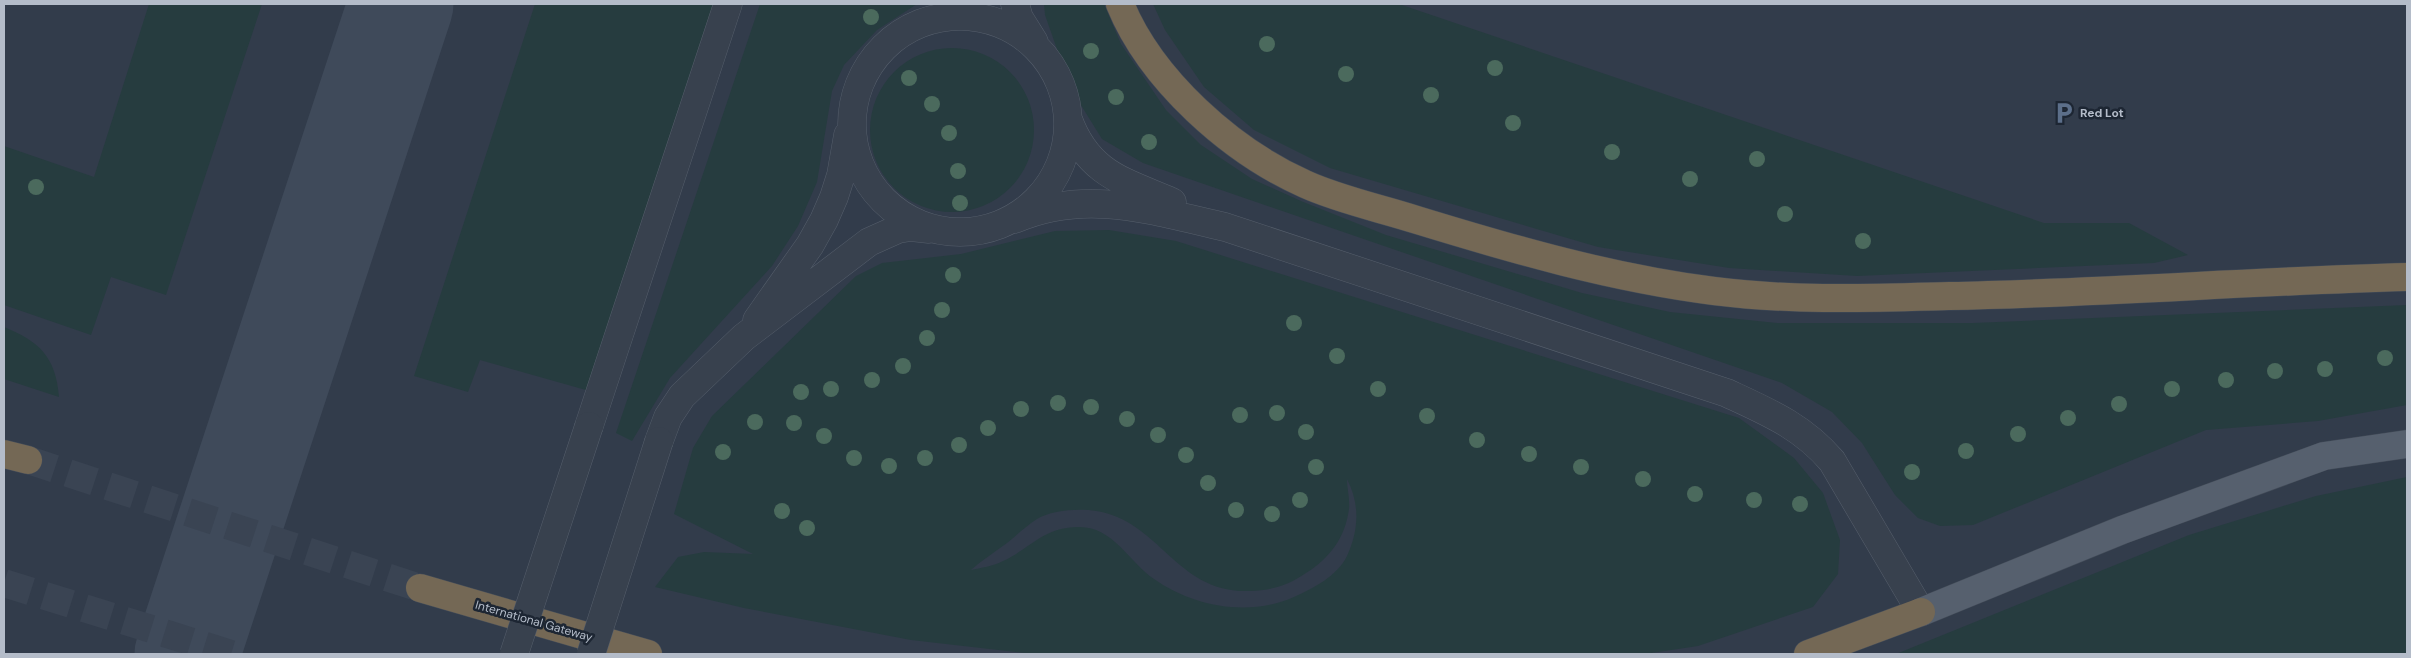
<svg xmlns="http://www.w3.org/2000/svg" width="2411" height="658" font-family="'DM Sans',sans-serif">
  <rect width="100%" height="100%" fill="#242f3e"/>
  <path fill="#323c4b" d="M4 4H2407V654H4Z"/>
  <path fill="#263c3f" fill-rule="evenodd" d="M149 4H262L166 295 111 277 91 335 4 305V146L94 177Z
    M535 4H728L600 394 480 360 468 392 414 376Z
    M760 4H917L877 30 844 65 832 91 817 182 798 226 772 266 670 378 632 441 616 433Z
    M1044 4H1104L1121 44 1166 110 1201 145 1252 179 1301 201 1386 235 1582 293 1670 312 1777 323H1973L2407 305V405L2318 421 2206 430 1973 525 1940 526 1918 518 1895 495 1862 443 1832 412 1782 383 1143 163 1102 139 1071 89 1045 15Z
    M1153 4H1399L2044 223H2129L2188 255 2154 263 1857 276 1729 268 1598 247 1330 168 1254 130 1204 87 1165 30Z
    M870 130a82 82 0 1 1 164 0a82 82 0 1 1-164 0Z
    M1109 230 1176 241 1739 418 1794 458 1823 493 1840 540 1838 574 1813 607 1698 646 1645 654H1033L911 640 744 608 655 587 678 557 704 552 753 554 674 514 693 448 712 416 856 276 882 263 961 254 1055 231ZM1347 479C1360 504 1359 530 1347 556 1337 576 1314 588 1294 597 1249 617 1194 607 1154 579 1129 562 1113 526 1078 527 1044 527 1031 548 1003 561 994 566 980 568 971 570 982 560 995 552 1007 543 1017 535 1026 526 1037 519 1051 510 1080 508 1096 511 1161 521 1176 594 1250 591 1272 590 1287 586 1306 573 1330 558 1345 538 1349 509 1350 499 1347 489 1347 479Z
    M4 327C39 341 56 357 59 397L4 379Z
    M2407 477V654H1896L2189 535 2316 496Z"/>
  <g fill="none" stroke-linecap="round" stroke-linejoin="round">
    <path stroke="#3f4a5a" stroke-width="105" d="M187 654 401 4"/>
    <path stroke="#3a4453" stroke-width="28" stroke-dasharray="28 14" stroke-linecap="butt" d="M28 460 420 588
      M4 583 231 654"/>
    <defs>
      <path id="minor" d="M1015 4 1019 18 1034 42
        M852 124a108 108 0 1 1 216 0a108 108 0 1 1-216 0Z
        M1068 119C1088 174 1123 181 1172 202
        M1015 219C1087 188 1153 211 1225 227L1727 393C1768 412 1802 426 1832 461L1921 612
        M757 320 810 245 824 220 834 197 841 175 848 135
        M589 426 728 4
        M659 441 668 417 682 396 744 337 869 242 898 229 911 227 929 229"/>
      <path id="major" d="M1921 612 2122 530 2324 456 2407 444"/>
      <path id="highway" d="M1120 4C1151 80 1231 151 1305 184 1340 200 1380 208 1417 220 1515 250 1612 278 1714 291 1792 301 1871 298 1949 296 2102 293 2255 281 2407 277
        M4 454 28 460
        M420 588 648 654
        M1808 654 1921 612"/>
    </defs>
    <use href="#minor" stroke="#565f6c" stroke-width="29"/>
    <use href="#major" stroke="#414a57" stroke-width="29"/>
    <use href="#highway" stroke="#434c59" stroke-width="29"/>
    <use href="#minor" stroke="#38414e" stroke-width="28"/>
    <use href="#major" stroke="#56606e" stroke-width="28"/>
    <use href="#highway" stroke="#746855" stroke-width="28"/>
    <defs>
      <path id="minor-bridge" d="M514 654 589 426
        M591 654 659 441"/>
    </defs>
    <use href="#minor-bridge" stroke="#565f6c" stroke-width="29" stroke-linecap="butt"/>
    <use href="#minor-bridge" stroke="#38414e" stroke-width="28"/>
  </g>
  <g fill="#4b6a5d">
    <circle cx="871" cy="17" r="8"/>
    <circle cx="1267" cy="44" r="8"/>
    <circle cx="1091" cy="51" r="8"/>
    <circle cx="1495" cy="68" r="8"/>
    <circle cx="1346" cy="74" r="8"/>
    <circle cx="909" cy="78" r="8"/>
    <circle cx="1431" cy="95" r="8"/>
    <circle cx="1116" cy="97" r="8"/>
    <circle cx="932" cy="104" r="8"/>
    <circle cx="1513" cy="123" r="8"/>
    <circle cx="949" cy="133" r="8"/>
    <circle cx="1149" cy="142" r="8"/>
    <circle cx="1612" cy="152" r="8"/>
    <circle cx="1757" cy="159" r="8"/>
    <circle cx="958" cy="171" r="8"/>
    <circle cx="1690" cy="179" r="8"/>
    <circle cx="36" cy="187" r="8"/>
    <circle cx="960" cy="203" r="8"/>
    <circle cx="1785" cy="214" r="8"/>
    <circle cx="1863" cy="241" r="8"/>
    <circle cx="953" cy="275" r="8"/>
    <circle cx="942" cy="310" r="8"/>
    <circle cx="1294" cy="323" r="8"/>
    <circle cx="927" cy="338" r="8"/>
    <circle cx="1337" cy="356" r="8"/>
    <circle cx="2385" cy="358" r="8"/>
    <circle cx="903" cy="366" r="8"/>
    <circle cx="2325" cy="369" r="8"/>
    <circle cx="2275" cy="371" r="8"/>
    <circle cx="872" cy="380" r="8"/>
    <circle cx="2226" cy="380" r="8"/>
    <circle cx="831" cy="389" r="8"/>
    <circle cx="1378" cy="389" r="8"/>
    <circle cx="2172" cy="389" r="8"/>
    <circle cx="801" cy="392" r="8"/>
    <circle cx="1058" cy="403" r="8"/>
    <circle cx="2119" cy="404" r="8"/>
    <circle cx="1091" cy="407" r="8"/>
    <circle cx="1021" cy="409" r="8"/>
    <circle cx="1277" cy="413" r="8"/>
    <circle cx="1240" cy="415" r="8"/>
    <circle cx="1427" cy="416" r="8"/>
    <circle cx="2068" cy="418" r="8"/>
    <circle cx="1127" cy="419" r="8"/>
    <circle cx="755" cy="422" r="8"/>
    <circle cx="794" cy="423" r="8"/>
    <circle cx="988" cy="428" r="8"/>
    <circle cx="1306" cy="432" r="8"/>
    <circle cx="2018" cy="434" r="8"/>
    <circle cx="1158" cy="435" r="8"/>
    <circle cx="824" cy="436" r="8"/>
    <circle cx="1477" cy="440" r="8"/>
    <circle cx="959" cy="445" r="8"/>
    <circle cx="1966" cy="451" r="8"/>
    <circle cx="723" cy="452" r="8"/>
    <circle cx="1529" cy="454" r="8"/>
    <circle cx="1186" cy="455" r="8"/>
    <circle cx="854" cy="458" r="8"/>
    <circle cx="925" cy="458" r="8"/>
    <circle cx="889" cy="466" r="8"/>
    <circle cx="1316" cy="467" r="8"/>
    <circle cx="1581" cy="467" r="8"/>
    <circle cx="1912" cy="472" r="8"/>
    <circle cx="1643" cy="479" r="8"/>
    <circle cx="1208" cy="483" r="8"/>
    <circle cx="1695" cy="494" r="8"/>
    <circle cx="1300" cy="500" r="8"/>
    <circle cx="1754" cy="500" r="8"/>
    <circle cx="1800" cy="504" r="8"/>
    <circle cx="1236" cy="510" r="8"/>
    <circle cx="782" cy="511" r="8"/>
    <circle cx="1272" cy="514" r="8"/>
    <circle cx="807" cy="528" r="8"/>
  </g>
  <defs>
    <symbol id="parking-bare" viewBox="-9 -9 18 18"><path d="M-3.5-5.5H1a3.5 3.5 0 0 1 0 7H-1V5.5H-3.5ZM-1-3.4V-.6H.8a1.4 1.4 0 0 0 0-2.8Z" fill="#5c6f8a" stroke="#1d2633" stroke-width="2.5" paint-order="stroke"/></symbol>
  </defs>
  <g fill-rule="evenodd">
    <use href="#parking-bare" x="2048" y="97" width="32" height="32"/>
  </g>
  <g text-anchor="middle" stroke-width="5" stroke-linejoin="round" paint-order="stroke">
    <g font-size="12" font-weight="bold" fill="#b4bcc9" stroke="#1d2633" text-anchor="start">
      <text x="2080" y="117">Red Lot</text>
    </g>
    <g font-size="12" fill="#b4bcc9" stroke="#1d2633">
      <text transform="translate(534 621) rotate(16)" y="4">International Gateway</text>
    </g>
  </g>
  <rect width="2411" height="658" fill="none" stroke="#b4bcc9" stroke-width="10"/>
</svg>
